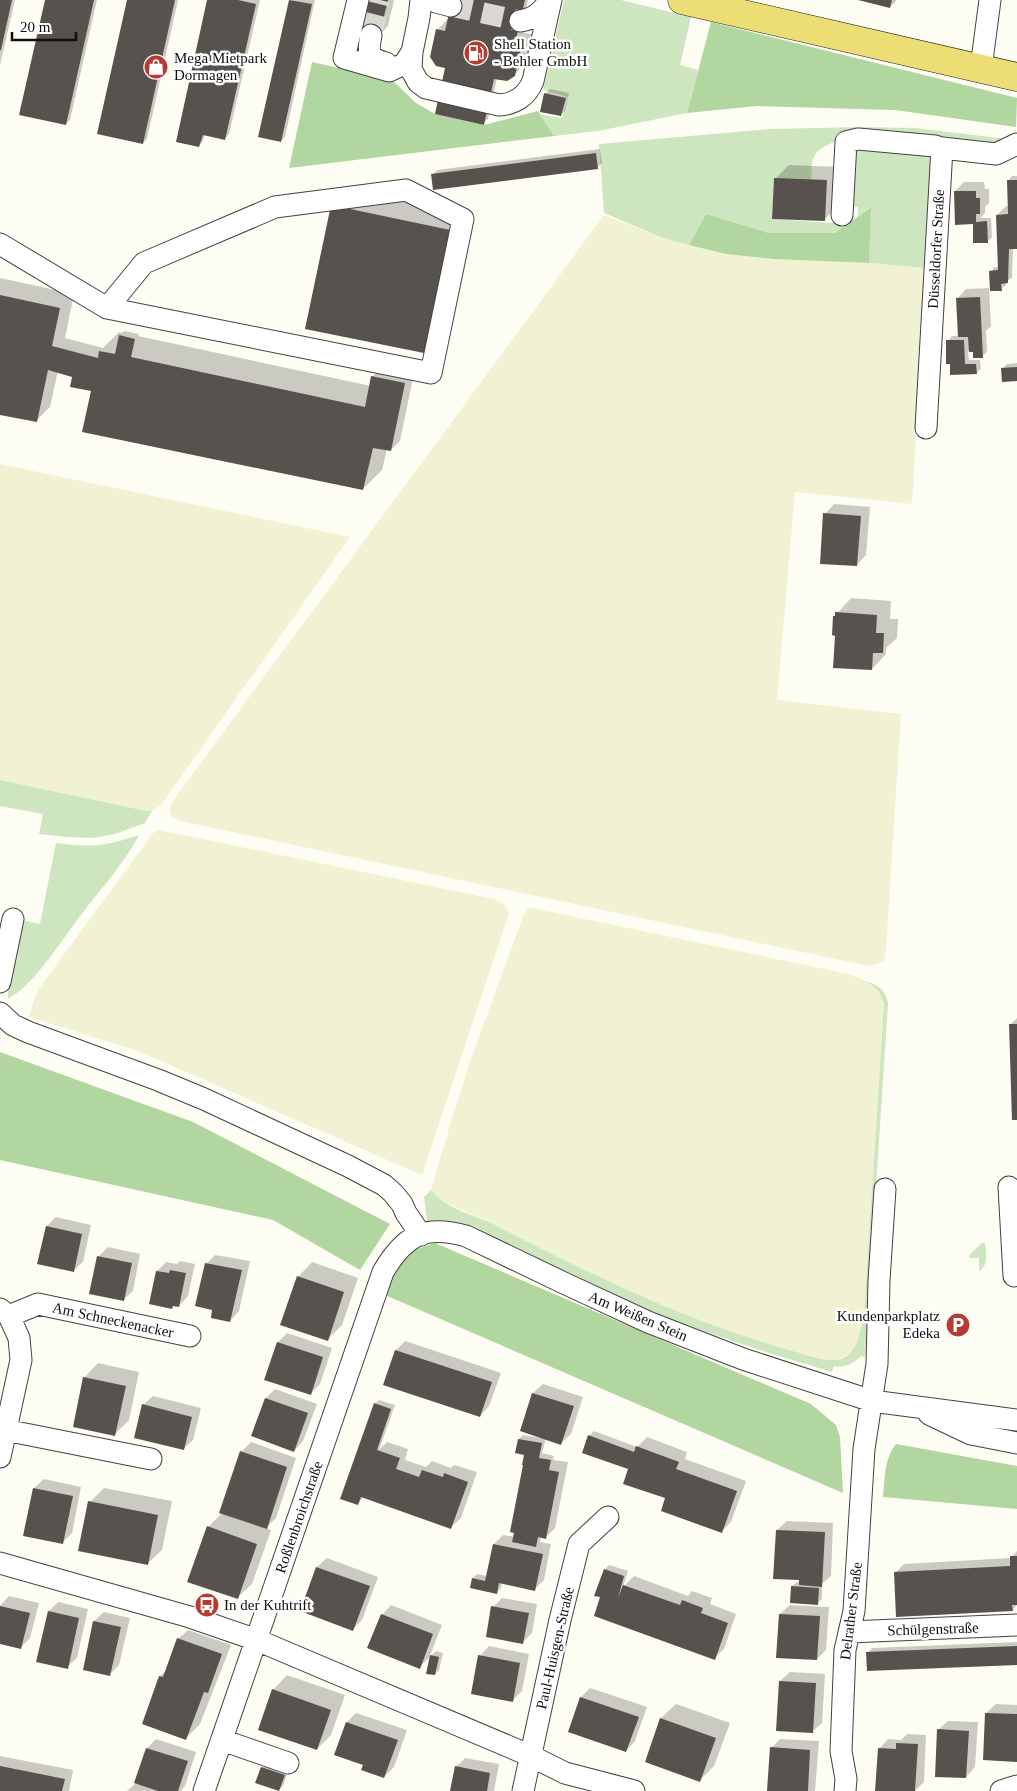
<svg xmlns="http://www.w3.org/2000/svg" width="1017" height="1791" font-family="'Times New Roman',serif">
  <rect width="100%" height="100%" fill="#fefdf3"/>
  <path fill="#f1f2d4" d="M604 215 663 238 726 254 773 259 869 263 926 268 912 504 795 492 777 700 901 714 886 950 884 960 878 964 869 966 180 821 172 817 169 811 172 802Z
    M0 464 350 537 161 805 152 811 142 810 0 780Z
    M159 830 494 899 504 904 509 913 422 1175 138 1051 29 1017 37 991 154 832Z
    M532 908 849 974 868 982 879 992 884 1003 864 1314 860 1335 852 1352 842 1358 830 1361 760 1342 712 1326 655 1303 587 1272 481 1218 450 1205 437 1198 431 1190 453 1115 472 1056 524 914 527 909Z"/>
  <path fill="#cee6bf" d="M564 0H621L691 17 680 65 698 70 687 113 598 131 554 136 540 114 562 118 568 97 543 90Z
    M861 127 917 128 1006 139 996 144 852 137C839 140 818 145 813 159 811 165 812 174 811 180L774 179 772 219 848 224 835 233H769L706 214 689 245 663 238 604 213 599 144 770 129Z
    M854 149 933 154 926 268 869 263 870 207 858 216V207L852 206Z
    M0 780 142 810 152 811 145 823 115 834 93 838 67 837 39 834 43 814 0 806Z
    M139 835C124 864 100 890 80 916 61 941 35 984 8 999V984L21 920 40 924 56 843C91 848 106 846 139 835Z
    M868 982C880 986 885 990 888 1003L865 1357 861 1356C853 1364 845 1368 834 1366L832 1372C771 1354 710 1335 651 1311 589 1285 529 1254 468 1225 454 1221 442 1219 427 1221L424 1197 431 1190C445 1209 473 1214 493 1224 590 1274 687 1322 793 1351 808 1355 826 1363 841 1359 858 1353 861 1329 864 1314L884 1003 879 992Z
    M982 1243H985C986 1252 989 1266 979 1271V1258H969L970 1254Z"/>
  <path fill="#b1d69f" d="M711 22 1017 98 1016 127 895 110 757 106 687 113Z
    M312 62 392 80 416 103 435 114 484 125 538 111 554 136 289 168Z
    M871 207 869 263 773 259 726 254 689 245 706 214 769 233H835Z
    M0 1052 193 1122 390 1224 360 1270 273 1220 0 1160Z
    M435 1243 811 1404 836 1425 840 1437 843 1493 385 1295 398 1263 408 1252Z
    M896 1444 1017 1466V1509L883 1497C885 1478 884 1459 896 1444Z"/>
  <path fill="#0003" d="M0 0H15L0 65Z
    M46 0H97L70 120 65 124Z
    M128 0H178L147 139 143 143Z
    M208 0H260L229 134 225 139 205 134 203 141 199 145Z
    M291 0H315L285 137 281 141 259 136Z
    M367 0H394L388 26 379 36Z
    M454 0H528L521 32 535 35 529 60 514 75 497 78 488 119 483 123 447 67 437 30 450 17Z
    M859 0H897L890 7Z
    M550 89 569 93 565 111 561 115 545 94Z
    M600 149 602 163 597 168 432 175 437 170Z
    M789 165 840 167 839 205 824 220 775 179Z
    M1012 176H1017V247L1013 248 1012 278 1005 282 1006 285 1001 289 991 271 995 267H999L997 215 1006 206H1009L1008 181Z
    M964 182H984L985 189H989V203L985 207V213L980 218H991L992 237 988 241 955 191Z
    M351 187 473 212 448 334 306 328Z
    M0 278 74 294 65 338 103 348 119 332 122 333 124 331 139 334 138 336 371 386 373 376 382 367 414 373 400 441 391 450 387 449 382 470 363 489 92 390 74 377 58 371 50 407 36 421 0 413Z
    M989 288 991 326 986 331 987 352 982 356 974 351H968L969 360H980L981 369 976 373 951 374 948 341 952 336H959L957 299 966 289Z
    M1017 363V380L1003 368 1007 364Z
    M834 504 870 507 866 555 857 565 825 514Z
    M851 598 891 601 890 619H898L897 638 886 648V654L872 669 836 634 834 617Z
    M1017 1018V1118L1010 1025Z
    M56 1217 91 1225 83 1262 73 1271 47 1226Z
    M108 1247 140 1254 133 1291 123 1300 98 1257Z
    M215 1255 250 1261 239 1311 230 1321 206 1264Z
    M180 1261 195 1264 188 1296 179 1306 174 1305 171 1308 157 1271 166 1262 177 1264Z
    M312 1262 358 1278 342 1325 327 1340 298 1277Z
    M287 1333 332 1348 320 1384 310 1394 278 1342Z
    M405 1341 501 1373 489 1406 480 1416 384 1384 396 1350Z
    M98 1363 139 1372 129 1420 115 1434 84 1378Z
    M543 1384 583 1397 571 1434 561 1443 546 1438 542 1453 554 1456 553 1460 568 1462 555 1528 545 1538 541 1537 540 1542 551 1544 544 1580 535 1589 502 1583 501 1588 497 1592 473 1578 477 1574 487 1576 494 1544 503 1535 515 1537 526 1454 519 1439 523 1435 541 1438V1437L522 1430 533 1393Z
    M275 1389 317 1404 303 1441 294 1451 266 1398Z
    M153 1396 201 1408 193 1440 183 1449 143 1405Z
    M379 1400 395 1405 379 1450 387 1442 408 1449 405 1460 426 1467 432 1461 451 1468 454 1465 477 1472 461 1518 451 1527 363 1497 358 1504 375 1404Z
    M594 1431 637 1447 647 1437 687 1452 685 1459 746 1481 731 1522 722 1531 667 1498 631 1465 589 1436Z
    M251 1442 296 1458 276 1518 266 1528 271 1530 252 1584 237 1598 208 1527 222 1513 241 1452Z
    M44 1479 81 1487 72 1533 63 1542 34 1488Z
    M104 1488 172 1501 162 1550 147 1564 90 1502Z
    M787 1521 833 1523 831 1576 822 1584V1599L817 1603 792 1586 797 1582H800L777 1530Z
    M1017 1551V1605L1012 1610 895 1573 904 1564 1011 1558Z
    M327 1558 378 1577 362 1620 353 1629 302 1610 317 1567Z
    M609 1565 628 1571 623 1587 634 1576 688 1596 692 1591 712 1598 710 1604 736 1614 724 1649 714 1658 602 1596 605 1569Z
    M9 1596 39 1603 30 1638 21 1647 0 1642V1606Z
    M502 1598 537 1604 532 1633 522 1643 493 1607Z
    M58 1602 88 1609 77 1658 67 1667 49 1611Z
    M391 1605 442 1625 429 1658 419 1667 382 1615Z
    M790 1605 829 1607 826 1650 817 1659 780 1614Z
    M104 1612 130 1618 119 1665 110 1674 84 1669 94 1621Z
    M188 1630 231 1645 200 1724 186 1738 160 1676 168 1669 178 1639Z
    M1017 1642V1664L868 1653 872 1648Z
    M489 1646 529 1654 522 1691 512 1701 480 1656Z
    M436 1651 443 1653 439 1670 435 1674 431 1656Z
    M790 1672 825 1674 822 1723 812 1732 780 1681Z
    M287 1675 345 1695 331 1735 317 1749 273 1690Z
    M590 1688 647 1707 635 1741 626 1751 569 1731 581 1697Z
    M676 1704 730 1723 714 1766 700 1780 646 1761 661 1718Z
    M996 1704 1017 1705V1761L986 1713Z
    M356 1713 407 1730 394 1767 384 1777 364 1764 347 1722Z
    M948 1721 978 1722 975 1767 966 1777 938 1730Z
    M907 1734 926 1735 924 1782 915 1791H899L879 1749 888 1739 901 1740Z
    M156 1739 196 1752 185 1786 181 1791H127L135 1784 147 1748Z
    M780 1739 819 1741 815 1791H768L771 1748Z
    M0 1756 73 1770 69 1791H0Z
    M465 1758 499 1764 494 1791H451L456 1767Z
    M266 1764 288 1771 283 1786 279 1790 262 1768Z"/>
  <path fill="#57524d" d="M0 0H12L1 50H0Z
    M45 0H94L66 125 19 115Z
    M127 0H175L143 144 97 134Z
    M207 0H238L256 4 225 140 203 135 199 147 176 142Z
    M289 0 312 4 281 142 258 137Z
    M366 0H388L379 37 358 32Z
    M452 0H525L514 48 521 49 515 76 507 81 494 79 484 125 435 114 445 68 436 66 430 57 436 29 445 31Z
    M858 0H892L890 8Z
    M544 93 566 98 561 116 540 112Z
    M596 153 598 169 433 190 431 174Z
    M774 178 827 180 825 221 772 219Z
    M1007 180H1017V249H1009L1008 283 1001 284 1002 291H990L989 271 998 270 996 215 1008 214Z
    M954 191H976V198H980V214H976V222L987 221 988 243H973V224L955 225Z
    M331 205 455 231 429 354 305 329Z
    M0 295 60 308 52 346 98 358 99 351 115 354 119 335 135 339 131 357 365 407 371 376 405 383 391 451 373 448 363 490 82 432 91 391 70 387 72 377 48 370 37 422 0 415Z
    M980 297 983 358H973V352H969L968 337H958L956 298Z
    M946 340H964L965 364H976L977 374 950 375V364H946Z
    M1017 367V381L1002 382 1001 368Z
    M823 513 861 516 857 566 820 564Z
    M835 612 877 615 876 633H884L883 653H873L872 670 833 668 835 636 832 635 833 616H835Z
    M1009 1024H1017V1120H1012Z
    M46 1226 82 1234 74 1272 37 1264Z
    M97 1256 132 1263 124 1301 89 1294Z
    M205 1263 242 1270 230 1322 211 1318 212 1310 195 1306Z
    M170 1270 186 1273 179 1307 173 1306 172 1309 149 1304 156 1271 169 1273Z
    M297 1276 344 1292 328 1341 280 1325Z
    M277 1342 323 1357 311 1395 264 1380Z
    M395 1350 492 1382 480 1417 383 1385Z
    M83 1377 126 1386 115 1436 73 1427Z
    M532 1393 574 1406 561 1445 520 1431Z
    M265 1398 308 1413 294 1452 251 1436Z
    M374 1403 391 1409 377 1450 400 1458 396 1469 419 1477 422 1470 443 1477 444 1473 468 1482 451 1529 361 1497 358 1505 340 1499Z
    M142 1404 192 1417 184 1450 134 1438Z
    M588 1435 634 1452 636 1446 679 1462 676 1469 737 1491 722 1533 661 1511 665 1498 623 1484 628 1469 582 1453Z
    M518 1439 542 1443 539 1458 551 1460 549 1470 559 1472 546 1539 538 1537 536 1547 512 1542 514 1533 510 1532 523 1465H522L524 1455 515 1453Z
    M240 1451 287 1467 267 1529 219 1513Z
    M33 1488 73 1496 63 1544 23 1536Z
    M88 1501 158 1515 148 1565 78 1551Z
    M207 1526 257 1544 238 1599 187 1582Z
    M776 1530 825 1532 822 1587 799 1585V1580L773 1579Z
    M493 1544 543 1554 535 1591 499 1583 497 1594 470 1588 472 1578 485 1581Z
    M1010 1556H1017V1605H1012L1013 1611 896 1617 894 1572 1010 1566Z
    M316 1567 370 1586 353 1631 300 1611Z
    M604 1569 624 1576 618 1598 623 1585 680 1605 682 1600 703 1608 701 1613 728 1623 715 1660 594 1616 600 1597 594 1596Z
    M791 1586 819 1588 818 1605 790 1603Z
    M0 1606 30 1613 21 1649 0 1644Z
    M491 1606 529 1613 523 1644 486 1637Z
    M48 1611 79 1618 68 1669 36 1662Z
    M381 1614 433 1634 420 1669 367 1648Z
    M779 1614 820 1616 817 1660 776 1658Z
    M93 1621 121 1627 110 1676 83 1670Z
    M177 1638 222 1654 208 1693 204 1692 186 1740 142 1724 159 1676 163 1677Z
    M1017 1646V1665L867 1671 866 1652Z
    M430 1655 439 1657 435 1675 426 1674Z
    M478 1655 520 1663 513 1702 471 1694Z
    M779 1681 816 1683 813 1733 776 1731Z
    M272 1689 331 1710 317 1750 258 1730Z
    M580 1697 639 1717 626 1752 568 1732Z
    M985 1713 1017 1714V1762L983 1760Z
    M660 1718 716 1738 700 1782 645 1762Z
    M346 1722 398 1740 384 1778 361 1770 363 1765 334 1755Z
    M937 1729 969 1731 966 1778 935 1777Z
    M896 1743 918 1744 915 1791H875L878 1748 896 1749Z
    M770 1747 810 1750 808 1791H767Z
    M146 1748 188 1761 178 1791H158L134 1783Z
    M0 1766 65 1779 62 1791H0Z
    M455 1766 490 1773 487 1791H450Z
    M261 1767 285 1775 279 1791 255 1783Z"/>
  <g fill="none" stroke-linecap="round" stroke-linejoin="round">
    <path stroke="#dad9d1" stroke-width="21" stroke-dasharray="21 11" stroke-linecap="butt" d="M451 6 520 21
      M371 35 380 0"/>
    <defs>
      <path id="minor" d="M358 0 344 58 389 71 404 64 412 52
        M421 0 419 18 412 52 411 69 418 82 426 88 499 105C515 104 527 96 533 81L551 0
        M433 0 436 2 451 6
        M520 21C535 19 542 11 550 0
        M371 35C368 53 367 58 386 63L387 66
        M981 68 990 0
        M842 215 846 142 858 139 935 146 942 148
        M0 244 107 308 431 373 463 219 406 190 275 207 144 263 107 308
        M926 428 942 148 996 154 1017 144
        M0 982 13 919
        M0 1013 13 1025 28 1032 158 1080 204 1099 348 1166 384 1185 393 1193 402 1204 406 1213 421 1235
        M1009 1187 1014 1276
        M0 1309 9 1316 19 1338 21 1360 0 1457
        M9 1316 38 1304 190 1336
        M929 1414 971 1434 1017 1443
        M5 1430 151 1459
        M0 1563 190 1617 257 1640 531 1756 565 1773 634 1791
        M849 1632 1017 1625
        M222 1740 288 1763
        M204 1791 383 1272C404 1236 424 1224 466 1236L566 1284 648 1322 743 1359 872 1401 1017 1420
        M523 1791 560 1620 579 1544 608 1517
        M845 1791 846 1779 841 1751 845 1650 854 1611 864 1449 877 1364 879 1281 885 1189
        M1001 1791 1017 1786"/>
      <path id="major" d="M682 0 1017 77"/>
    </defs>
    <use href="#minor" stroke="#424242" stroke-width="23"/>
    <use href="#major" stroke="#202020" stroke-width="29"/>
    <use href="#minor" stroke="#fff" stroke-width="21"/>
    <use href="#major" stroke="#ecde74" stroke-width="28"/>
  </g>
  <defs>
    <symbol id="fuel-disc" viewBox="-11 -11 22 22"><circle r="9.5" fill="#b43c33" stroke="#fff"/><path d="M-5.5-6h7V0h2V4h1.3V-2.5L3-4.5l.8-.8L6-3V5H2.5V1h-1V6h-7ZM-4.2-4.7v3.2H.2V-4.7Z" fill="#fff"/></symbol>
    <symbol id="shop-disc" viewBox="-11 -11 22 22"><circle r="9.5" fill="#b43c33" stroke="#fff"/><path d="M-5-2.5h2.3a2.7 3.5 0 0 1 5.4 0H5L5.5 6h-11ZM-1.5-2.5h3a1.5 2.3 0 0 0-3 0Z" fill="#fff"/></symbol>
    <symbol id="parking-disc" viewBox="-11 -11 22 22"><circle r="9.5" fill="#b43c33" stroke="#fff"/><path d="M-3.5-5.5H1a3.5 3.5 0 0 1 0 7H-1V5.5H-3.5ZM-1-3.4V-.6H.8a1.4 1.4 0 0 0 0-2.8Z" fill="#fff"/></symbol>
    <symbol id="bus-disc" viewBox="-11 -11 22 22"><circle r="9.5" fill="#b43c33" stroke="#fff"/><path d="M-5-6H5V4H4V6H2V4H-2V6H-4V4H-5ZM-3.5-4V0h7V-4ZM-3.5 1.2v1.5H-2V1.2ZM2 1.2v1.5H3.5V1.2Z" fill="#fff"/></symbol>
  </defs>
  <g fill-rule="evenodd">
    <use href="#fuel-disc" x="462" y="39" width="28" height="28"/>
    <use href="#shop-disc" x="142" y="53" width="28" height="28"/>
    <use href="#parking-disc" x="944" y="1311" width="28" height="28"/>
    <use href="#bus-disc" x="193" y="1591" width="28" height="28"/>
  </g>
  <g text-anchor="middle" stroke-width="5" stroke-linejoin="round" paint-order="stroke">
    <g font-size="15" fill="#0f0f0f" stroke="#fff" text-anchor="start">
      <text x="494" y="49">Shell Station<tspan x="494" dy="17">- Behler GmbH</tspan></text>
      <text x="174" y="63">Mega Mietpark<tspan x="174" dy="17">Dormagen</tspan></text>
      <text x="940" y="1321" text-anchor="end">Kundenparkplatz<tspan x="940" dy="17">Edeka</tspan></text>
      <text x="224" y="1610">In der Kuhtrift</text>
    </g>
    <g font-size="15" fill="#0f0f0f" stroke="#fff">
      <text transform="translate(936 249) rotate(-87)" y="5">Düsseldorfer Straße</text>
      <text transform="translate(638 1316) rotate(23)" y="5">Am Weißen Stein</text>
      <text transform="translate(113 1320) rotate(12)" y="5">Am Schneckenacker</text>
      <text transform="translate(299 1517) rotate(-71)" y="5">Roßlenbroichstraße</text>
      <text transform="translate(851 1611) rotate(-83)" y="5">Delrather Straße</text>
      <text transform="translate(933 1629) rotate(-2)" y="5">Schülgenstraße</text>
      <text transform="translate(555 1648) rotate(-77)" y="5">Paul-Huisgen-Straße</text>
    </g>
  </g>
  <path d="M12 32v8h64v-8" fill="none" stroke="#0f0f0f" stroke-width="2.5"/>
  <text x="20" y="32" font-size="15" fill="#0f0f0f" stroke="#ffffff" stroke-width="4" paint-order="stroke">20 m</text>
</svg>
